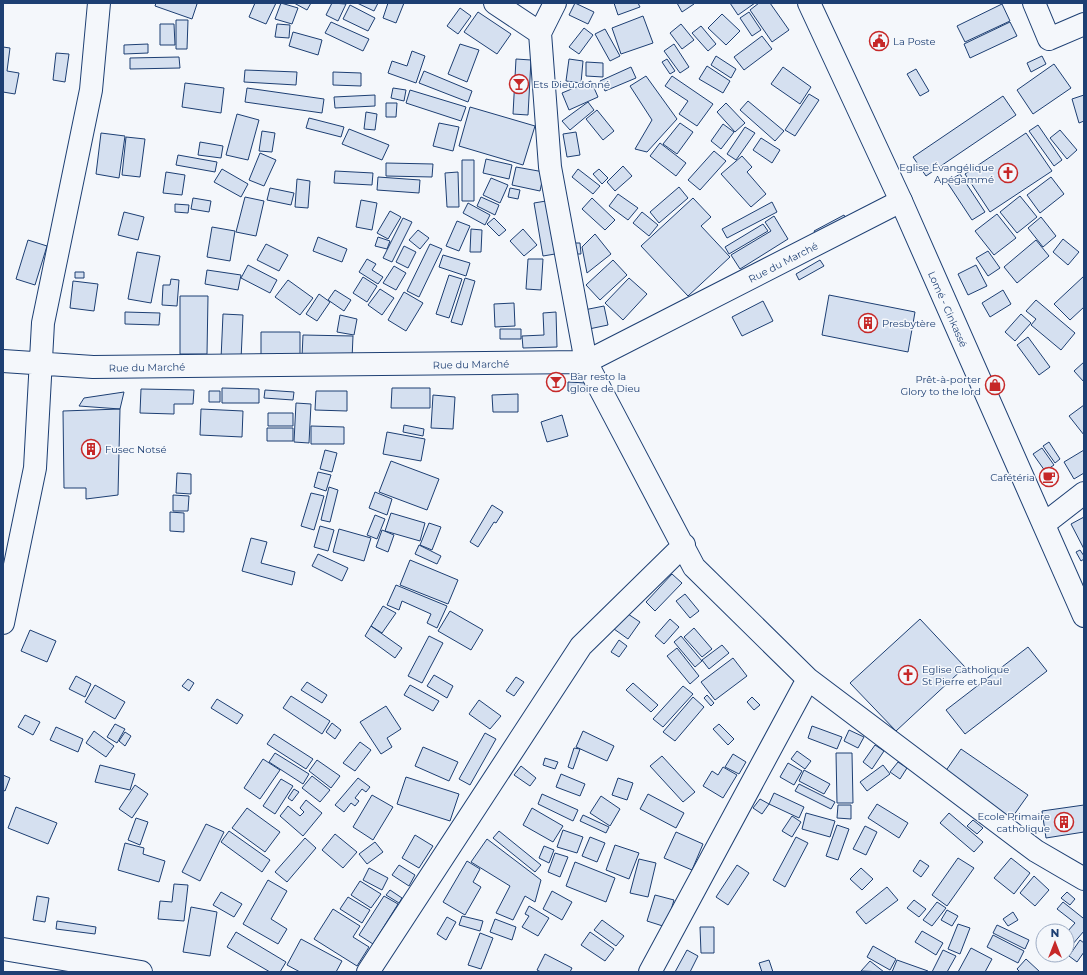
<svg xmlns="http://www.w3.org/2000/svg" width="1087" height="975" font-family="Montserrat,sans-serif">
  <rect width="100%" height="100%" fill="#f4f7fb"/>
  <path fill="#d5e0f0" stroke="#1d3f73" d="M156 3H195L197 4 192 19 155 6Z
    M255 3H276L266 24 249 17Z
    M281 3 298 8 292 24 275 19Z
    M294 3H311L307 10Z
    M332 3 346 4 338 21 326 15Z
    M357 3H378L374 11Z
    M388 3H404L396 23 383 18Z
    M575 3 594 12 588 24 569 15Z
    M614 3H638L640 7 618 15Z
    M677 3H694V4L682 12Z
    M730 3H755L738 15Z
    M759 3H770L789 30 772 42 750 10Z
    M1002 4 1010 21 965 42 957 26Z
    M350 5 375 18 368 31 343 19Z
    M460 8 471 16 458 34 447 26Z
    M478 12 511 34 497 54 464 32Z
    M749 12 761 30 752 36 740 18Z
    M722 14 740 31 726 45 708 28Z
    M643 16 653 43 621 54 612 28Z
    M176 20H188L187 49H176Z
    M331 22 369 39 363 51 325 33Z
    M1010 22 1017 36 970 58 964 44Z
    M160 24H174L175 45H160Z
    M277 24 290 25 289 38 275 37Z
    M681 24 694 40 682 49 670 33Z
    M701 26 716 44 708 51 692 33Z
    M584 28 593 35 579 54 569 47Z
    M605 29 620 56 610 61 595 34Z
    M293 32 322 40 318 55 289 46Z
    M762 36 772 49 744 70 734 57Z
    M148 44V53L124 54V45Z
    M460 44 479 50 467 82 448 74Z
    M674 44 689 67 680 73 664 51Z
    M3 47 10 48 7 71 19 73 15 94 3 92Z
    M412 51 425 56 416 83 388 73 392 61 407 66Z
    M56 53 69 54 65 82 53 80Z
    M716 56 736 69 731 78 711 65Z
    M1042 56 1046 64 1031 72 1027 63Z
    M179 57 180 68 130 69V58Z
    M516 59 531 60 528 115 513 114Z
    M569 59 583 61 581 83 566 81Z
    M667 59 675 71 670 74 662 62Z
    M586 62 603 63V77L586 76Z
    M1054 64 1071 88 1033 114 1017 90Z
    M707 66 730 81 723 93 699 79Z
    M631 67 636 78 605 91 600 81Z
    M783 67 811 87 800 104 771 84Z
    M916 69 929 91 920 96 907 74Z
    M245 70 297 72 296 85 244 82Z
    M424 71 472 91 468 102 419 83Z
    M333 72 361 73V86L333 85Z
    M646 76 677 119 647 152 635 149 652 120 630 86Z
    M672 76 713 104 697 126 679 114 688 101 665 86Z
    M591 81 598 97 569 110 562 93Z
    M185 83 224 88 221 113 182 107Z
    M247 88 324 99 322 113 245 102Z
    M393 88 406 90 404 101 391 98Z
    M410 90 466 107 461 121 406 103Z
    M809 94 819 100 795 136 785 130Z
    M375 95V106L335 108 334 97Z
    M1084 95V121L1079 123 1072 99Z
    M1003 96 1016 115 926 176 913 157Z
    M748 101 784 131 775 141 740 110Z
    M588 102 594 110 570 130 562 121Z
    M386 103H397L396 117H386Z
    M726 103 745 123 735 132 717 112Z
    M470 107 535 126 523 165 459 146Z
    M597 110 614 131 603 140 586 119Z
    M366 112 377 114 375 130 364 129Z
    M237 114 259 120 248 160 226 155Z
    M309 118 344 127 341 137 306 128Z
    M439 123 459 127 453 151 433 146Z
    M680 123 693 132 677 154 663 144Z
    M723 124 734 132 721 149 711 141Z
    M1038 125 1062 160 1054 166 1029 131Z
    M745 127 755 133 736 160 727 154Z
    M349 129 389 145 382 160 342 144Z
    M1060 130 1077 150 1067 159 1050 138Z
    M262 131 275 133 272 152 259 151Z
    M576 132 580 155 567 157 563 134Z
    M101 133 125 136 119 178 96 174Z
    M1026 133 1052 171 990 212 965 174Z
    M126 137 145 139 140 177 122 175Z
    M761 138 780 150 772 163 753 150Z
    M200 142 223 146 221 158 198 155Z
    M660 143 686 163 676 176 650 156Z
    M714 151 726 161 700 190 688 180Z
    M260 153 276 160 264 186 249 180Z
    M178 155 217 162 215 172 176 165Z
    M742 156 752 167 747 172 766 194 751 207 721 174Z
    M486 159 512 165 509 179 483 173Z
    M462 160H474V201H462Z
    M386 163 433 164 432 177 386 176Z
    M623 166 632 176 615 191 607 182Z
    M516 167 544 172 540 191 512 185Z
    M222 169 248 184 241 197 214 182Z
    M578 169 600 186 593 194 572 177Z
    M599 169 608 178 602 184 593 174Z
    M335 171 373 173 372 185 334 183Z
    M166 172 185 175 182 195 163 193Z
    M458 172 459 207H447L445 173Z
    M960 174 985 212 972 220 947 182Z
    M378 177 420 180 419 193 377 190Z
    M1051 177 1064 194 1040 213 1027 195Z
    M491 178 508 185 500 203 483 195Z
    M297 179 310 181 308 208 295 207Z
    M679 187 688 198 659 223 650 212Z
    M270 188 294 193 291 205 267 200Z
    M510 188 520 190 518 199 508 197Z
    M618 194 638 208 628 220 609 206Z
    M1020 196 1037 217 1017 233 1000 212Z
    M245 197 264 201 256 236 236 232Z
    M481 197 499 205 495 215 477 206Z
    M193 198 211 201 209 212 191 209Z
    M592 198 615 220 605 230 582 209Z
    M693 198 711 217 701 226 730 257 688 296 641 246Z
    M361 200 377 203 372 230 356 227Z
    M546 201 555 254 543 256 534 203Z
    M772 202 777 212 727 238 722 229Z
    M468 203 490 215 485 225 463 213Z
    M175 204 189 205 188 213 175 212Z
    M390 211 401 217 388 239 377 233Z
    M124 212 144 217 138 240 118 235Z
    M642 212 658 225 649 236 633 223Z
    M997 214 1016 238 994 255 975 231Z
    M844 215 849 224 819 240 814 231Z
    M774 216 788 239 740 269 731 255 771 231 765 222Z
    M1041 217 1056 236 1043 247 1028 228Z
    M403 218 412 222 392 262 383 258Z
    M494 218 506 230 499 236 487 224Z
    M457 221 470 226 459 251 446 246Z
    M763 224 768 231 729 254 725 247Z
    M212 227 235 231 230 261 207 257Z
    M471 229 482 230 481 252H470Z
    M523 229 537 245 524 256 510 241Z
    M418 230 429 238 420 249 409 240Z
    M595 234 611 254 587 273 582 247Z
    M318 237 347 249 342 262 313 251Z
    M378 237 390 241 387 249 375 246Z
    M1063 239 1079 252 1068 265 1053 252Z
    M28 240 47 246 35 285 16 279Z
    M1036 240 1049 256 1017 283 1004 267Z
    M573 243H580L581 254H574Z
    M266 244 288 255 279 271 257 260Z
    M430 244 442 249 419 297 407 291Z
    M404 246 416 252 408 268 396 262Z
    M988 251 1000 268 988 276 976 258Z
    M137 252 160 256 151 303 128 299Z
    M443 255 470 263 466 276 439 267Z
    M367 259 376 264 372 270 383 277 378 284 359 272Z
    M528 259H543L541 290 526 289Z
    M613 260 627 275 600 300 586 285Z
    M820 260 824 266 799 280 796 274Z
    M248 265 277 280 270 293 241 278Z
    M976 265 987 286 968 295 958 274Z
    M394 266 406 273 396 290 383 283Z
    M207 270 241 275 238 290 205 284Z
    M75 272H84V278H75Z
    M449 275 462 279 449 318 436 314Z
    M1084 276V307L1070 320 1054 304Z
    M363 277 377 286 367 302 353 293Z
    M465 278 475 281 462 325 451 322Z
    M629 278 647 294 623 320 605 303Z
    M171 279 179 280 177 306 162 305 163 285H170Z
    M288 280 313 298 300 315 275 297Z
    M73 281 98 284 94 311 70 308Z
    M380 289 394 298 382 315 368 305Z
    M335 290 351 300 344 311 328 300Z
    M1003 290 1011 304 990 317 982 303Z
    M404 292 423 303 406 331 388 320Z
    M319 294 330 302 317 321 306 314Z
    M829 295 915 312 908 352 822 335Z
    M180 296H208L207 354H180Z
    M1036 300 1075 333 1061 350 1031 325 1036 319 1026 311Z
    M763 301 773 321 742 336 732 317Z
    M514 303 515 326 495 327 494 304Z
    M604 306 608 325 589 329 584 310Z
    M125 312 160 313 159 325 125 324Z
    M556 312 557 347 523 348 522 336 544 335 543 313Z
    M223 314 243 315 241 360 221 359Z
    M1021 314 1031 323 1015 341 1005 332Z
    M340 315 357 319 354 335 337 332Z
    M500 329H521V339H500Z
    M261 332H300V358L261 357Z
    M303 335 353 336 352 359 302 357Z
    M1028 337 1050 367 1039 375 1017 345Z
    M1084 362V382L1074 371Z
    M568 382 586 383V392L568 391Z
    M222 388 259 389V403H222Z
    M392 388H430V408H391Z
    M141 389 194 390 193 404H174V414L140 413Z
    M265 390 294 392 293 400 264 398Z
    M209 391H220V402H209Z
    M316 391H347V411L315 410Z
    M124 392 120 409 79 406 84 398Z
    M518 394V412H493L492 395Z
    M433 395 455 397 453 429 431 428Z
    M296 403 311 404 309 443 294 442Z
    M1084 405V435L1069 416Z
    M120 409 118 495 86 499V488H64L63 411Z
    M201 409 243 411 242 437 200 435Z
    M268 413H293V426H268Z
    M562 415 568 436 547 442 541 422Z
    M404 425 424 429 423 436 403 432Z
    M311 426 344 427V444H311Z
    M267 428H293V441H267Z
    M387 432 425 439 421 461 383 454Z
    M1049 442 1060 459 1055 463 1043 446Z
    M1042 448 1054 465 1045 471 1033 454Z
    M325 450 337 453 332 472 320 469Z
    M1084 450V473L1074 479 1064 462Z
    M391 461 439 479 427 510 379 492Z
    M318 472 331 475 326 491 314 487Z
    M177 473 191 474V494L176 493Z
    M329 487 338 490 330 522 321 520Z
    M375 492 392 499 387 515 369 508Z
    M311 493 324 496 314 530 301 526Z
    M173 495 189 496 188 511H173Z
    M492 505 503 512 496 523 494 522 478 547 470 542Z
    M170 512 184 513V532L170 531Z
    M391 513 425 523 420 541 385 531Z
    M375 515 385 519 377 539 367 535Z
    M1084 517V549L1071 524Z
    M429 523 441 527 432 550 420 545Z
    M320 526 334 530 328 551 314 547Z
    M339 529 371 538 364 561 333 552Z
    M382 530 394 535 388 552 376 547Z
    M251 538 267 542 261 563 295 572 292 585 242 571Z
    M419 545 441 556 437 564 415 554Z
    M1080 550 1084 556V559L1081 561 1076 552Z
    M318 554 348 568 342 581 312 566Z
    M410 560 458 580 448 604 400 585Z
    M672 574 682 583 655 611 646 602Z
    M396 585 447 606 437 628 427 623 431 614 402 601 399 610 387 605Z
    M685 594 699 611 690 618 676 601Z
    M383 606 396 613 382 633 371 626Z
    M450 611 483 630 471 650 438 631Z
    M625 612 640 622 628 639 614 629Z
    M670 619 679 627 664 644 655 636Z
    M920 619 965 667 896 731 850 683Z
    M371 626 402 648 395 658 365 636Z
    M694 628 712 649 702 657 684 637Z
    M30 630 56 641 47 662 21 651Z
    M429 636 443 643 422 683 408 676Z
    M681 636 702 661 695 667 674 642Z
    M619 640 627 646 619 657 611 652Z
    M722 645 729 653 709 669 702 660Z
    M1028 647 1047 671 965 734 946 710Z
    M677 648 699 676 690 684 667 656Z
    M733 658 747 676 715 700 701 682Z
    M434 675 453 686 447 698 427 686Z
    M76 676 91 684 85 697 69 689Z
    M516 677 524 682 514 696 506 691Z
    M188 679 194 683 189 691 182 686Z
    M307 682 327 695 322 703 301 690Z
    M633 683 658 705 651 712 626 690Z
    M95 685 125 702 115 719 85 702Z
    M410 685 439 701 433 711 404 695Z
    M683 686 693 694 663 727 653 719Z
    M707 695 714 703 711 706 704 698Z
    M291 696 330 721 322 734 283 708Z
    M693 697 704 707 675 741 663 732Z
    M752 697 760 705 754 710 747 702Z
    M217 699 243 715 237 724 211 708Z
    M479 700 501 716 490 729 469 714Z
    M386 706 401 729 387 738 392 747 381 754 360 722Z
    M25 715 40 722 33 735 18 727Z
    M332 723 341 730 335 739 326 732Z
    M115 724 125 729 117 743 107 737Z
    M719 724 734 739 728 745 713 729Z
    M812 726 842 737 837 749 808 738Z
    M56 727 83 739 78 752 50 740Z
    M849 730 864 737 858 748 844 741Z
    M94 731 114 746 106 757 86 743Z
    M583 731 614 746 607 761 576 747Z
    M125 732 131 736 125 746 119 741Z
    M485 733 496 739 470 785 459 779Z
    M274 734 313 759 306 769 267 744Z
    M360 742 371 750 355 771 343 763Z
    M875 745 884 751 872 769 863 762Z
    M423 747 458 762 449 781 415 766Z
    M574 748 580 749 573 769 568 767Z
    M961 749 1028 795 1011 819 945 772Z
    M797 751 811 761 805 769 791 759Z
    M275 753 309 774 303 784 269 762Z
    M836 753H852L853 803H837Z
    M733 754 746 762 739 774 725 767Z
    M662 756 695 792 683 802 650 766Z
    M545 758 558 762 555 769 543 765Z
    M263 759 280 770 260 799 244 788Z
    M317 760 340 776 331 788 309 771Z
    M898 762 907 768 900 779 890 772Z
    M788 763 802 771 794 785 780 777Z
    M100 765 135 774 130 790 95 782Z
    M883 765 890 774 867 791 860 782Z
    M521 766 536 778 530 786 514 775Z
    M723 767 737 775 723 798 703 786 712 771 718 775Z
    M804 770 830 784 824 794 799 781Z
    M561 774 585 784 580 796 556 787Z
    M3 775 10 778 5 791 3 790Z
    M312 776 330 790 320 802 302 788Z
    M406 777 459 794 450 821 397 804Z
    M358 778 370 787 366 792 362 789 355 798 359 801 355 806 351 803 344 812 335 805Z
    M618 778 633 783 627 800 612 795Z
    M281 779 293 786 275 814 263 806Z
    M799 784 835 802 831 809 795 791Z
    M135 785 148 794 132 818 119 809Z
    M294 789 299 792 292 801 288 798Z
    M774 793 804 807 799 818 769 804Z
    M542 794 578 810 573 821 538 804Z
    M648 794 684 813 676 828 640 809Z
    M372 795 393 807 373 840 353 827Z
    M601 796 620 809 610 826 590 813Z
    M760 799 769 804 762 814 753 808Z
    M306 800 322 813 303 836 280 816 288 806 300 816 304 812 300 808Z
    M877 804 908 823 899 838 868 818Z
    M838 805H851V819L837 818Z
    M1084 805V832L1046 838 1042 811Z
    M16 807 57 823 48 844 8 828Z
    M247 808 280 832 265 852 232 828Z
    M532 808 563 826 553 842 523 825Z
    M806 813 835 821 830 837 802 829Z
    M949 813 983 842 974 852 940 823Z
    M583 815 609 827 606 833 580 821Z
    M792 816 801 822 792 837 782 831Z
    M136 818 148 822 140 845 128 840Z
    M973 820 983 828 977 834 967 826Z
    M206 824 224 832 200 881 182 872Z
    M837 825 849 829 838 860 826 856Z
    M865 826 877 832 866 855 853 849Z
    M563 830 583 837 577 853 557 847Z
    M229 831 270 860 262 872 221 842Z
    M499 831 541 865 535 872 493 838Z
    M676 832 703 844 692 870 664 858Z
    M335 834 357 852 343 868 322 850Z
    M415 835 433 846 419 868 402 858Z
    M590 837 605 843 597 862 582 856Z
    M796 837 808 843 785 887 773 880Z
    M305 838 316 848 287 882 275 872Z
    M487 839 541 880 535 902 525 896 513 920 496 913 510 886 471 862Z
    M375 842 383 852 367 864 359 854Z
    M125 843 144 848 143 854 165 861 159 882 118 870Z
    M615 845 639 853 629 879 606 870Z
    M544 846 554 850 549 863 539 858Z
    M555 853 568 857 560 877 548 872Z
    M958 858 974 868 947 906 932 895Z
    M1011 858 1030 873 1014 894 994 878Z
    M639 859 656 863 648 897 630 893Z
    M920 860 929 866 921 877 913 871Z
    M467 861 480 869 473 882 481 887 465 915 443 902Z
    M575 862 615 878 606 902 566 886Z
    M399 865 415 875 409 886 392 875Z
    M737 865 749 873 728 905 716 897Z
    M369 868 388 878 382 890 363 880Z
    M861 868 873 879 862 890 850 879Z
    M1034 876 1049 890 1035 906 1020 893Z
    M268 880 287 891 271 919 287 929 278 944 243 924Z
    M360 881 381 894 371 908 351 895Z
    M174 884 188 885 184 921 158 919 160 901 172 902Z
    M887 887 898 900 866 924 856 912Z
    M390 890 402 898 399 903 386 895Z
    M552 891 572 902 562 920 543 909Z
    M221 892 242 904 234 917 213 905Z
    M1067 892 1075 899 1070 905 1061 898Z
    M655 895 674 900 666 927 647 921Z
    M37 896 49 898 45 922 33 920Z
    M384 896 398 904 373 944 359 935Z
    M348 897 370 910 362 923 340 909Z
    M914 900 926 909 919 917 907 908Z
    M937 902 946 908 932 926 923 920Z
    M1063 902 1083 918 1084 916V931L1072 945 1067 941V932L1075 923 1057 909Z
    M529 906 549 918 538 936 522 927 529 916 525 914Z
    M191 907 217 912 210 956 183 952Z
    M333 909 360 926 353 937 369 947 357 966 314 939Z
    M947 910 958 916 952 926 941 920Z
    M1013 912 1018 920 1008 926 1003 919Z
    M462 916 483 921 480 931 459 925Z
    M447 917 456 922 446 940 437 934Z
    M495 919 516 927 512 940 490 932Z
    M602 920 624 936 616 946 594 930Z
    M57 921 96 927 95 934 56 929Z
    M958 924 970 928 960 954 948 949Z
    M997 925 1029 940 1025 949 993 933Z
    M700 927H714V953H701Z
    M922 931 943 943 936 955 915 942Z
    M236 932 286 962 280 972H270L227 947Z
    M590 932 614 949 605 961 581 945Z
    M480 933 493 938 481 969 468 965Z
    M993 935 1024 951 1018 963 987 947Z
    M301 939 342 961 336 972H300L287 965Z
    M1080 940 1084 943V952L1077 962 1069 956Z
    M873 946 896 959 890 970 867 957Z
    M971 948 992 959 985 972H958Z
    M687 950 698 956 690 972H675Z
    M943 950 956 956 947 972H932Z
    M545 954 572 968 570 972H541L537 970Z
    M1026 959 1040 972H1020L1017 969Z
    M769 960 773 972H762L759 963Z
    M897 960 928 971 927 972H892Z
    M870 961 884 972 861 971Z"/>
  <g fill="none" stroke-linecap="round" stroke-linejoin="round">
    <defs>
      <path id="minor" d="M495 3 540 33
        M555 3 540 33 550 167 586 362 694 567 808 679 1036 851 1084 879
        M1034 3 1049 39 1084 24
        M3 361 93 367 586 362 901 201
        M1044 524 1084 493
        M3 623 35 468 43 323 91 90 99 3
        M3 949 141 972
        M368 972 581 646 684 545
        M650 972 808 679"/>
      <path id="highway" d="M809 3 901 201 1084 616"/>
    </defs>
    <use href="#minor" stroke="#1d3f73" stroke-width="24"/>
    <use href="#highway" stroke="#1d3f73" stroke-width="24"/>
    <use href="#minor" stroke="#f4f7fb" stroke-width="22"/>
    <use href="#highway" stroke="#f4f7fb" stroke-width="22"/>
  </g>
  <defs>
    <symbol id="civic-ring" viewBox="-11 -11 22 22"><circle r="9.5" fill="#f4f7fb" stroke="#c62828" stroke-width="1.5"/><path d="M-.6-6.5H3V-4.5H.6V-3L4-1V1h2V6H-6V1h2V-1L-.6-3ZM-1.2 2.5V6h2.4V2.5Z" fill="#c62828"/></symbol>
    <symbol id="bar-ring" viewBox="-11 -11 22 22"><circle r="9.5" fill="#f4f7fb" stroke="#c62828" stroke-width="1.5"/><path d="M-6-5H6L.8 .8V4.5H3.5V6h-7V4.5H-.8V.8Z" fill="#c62828"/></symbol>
    <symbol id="church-ring" viewBox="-11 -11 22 22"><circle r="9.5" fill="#f4f7fb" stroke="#c62828" stroke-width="1.5"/><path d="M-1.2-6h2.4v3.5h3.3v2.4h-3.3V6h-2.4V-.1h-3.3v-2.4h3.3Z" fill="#c62828"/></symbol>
    <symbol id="building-ring" viewBox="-11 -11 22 22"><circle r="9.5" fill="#f4f7fb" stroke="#c62828" stroke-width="1.5"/><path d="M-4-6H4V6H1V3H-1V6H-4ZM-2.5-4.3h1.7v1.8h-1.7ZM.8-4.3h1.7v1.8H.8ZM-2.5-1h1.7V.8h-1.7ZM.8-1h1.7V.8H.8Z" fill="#c62828"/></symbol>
    <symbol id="shop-ring" viewBox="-11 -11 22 22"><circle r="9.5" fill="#f4f7fb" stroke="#c62828" stroke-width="1.5"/><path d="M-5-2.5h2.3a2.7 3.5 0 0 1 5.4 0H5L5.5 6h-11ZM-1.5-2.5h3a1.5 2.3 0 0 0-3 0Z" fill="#c62828"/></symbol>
    <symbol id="cafe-ring" viewBox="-11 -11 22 22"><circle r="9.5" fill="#f4f7fb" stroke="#c62828" stroke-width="1.5"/><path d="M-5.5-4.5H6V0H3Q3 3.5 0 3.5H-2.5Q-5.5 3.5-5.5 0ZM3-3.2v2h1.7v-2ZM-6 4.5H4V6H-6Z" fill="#c62828"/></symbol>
  </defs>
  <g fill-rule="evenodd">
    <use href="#civic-ring" x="868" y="30" width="22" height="22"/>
    <use href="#bar-ring" x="508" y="73" width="22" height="22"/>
    <use href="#church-ring" x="997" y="162" width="22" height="22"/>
    <use href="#building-ring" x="857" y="312" width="22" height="22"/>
    <use href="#bar-ring" x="545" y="371" width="22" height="22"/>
    <use href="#shop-ring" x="984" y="374" width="22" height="22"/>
    <use href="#building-ring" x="80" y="438" width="22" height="22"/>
    <use href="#cafe-ring" x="1038" y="466" width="22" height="22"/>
    <use href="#church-ring" x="897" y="664" width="22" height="22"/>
    <use href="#building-ring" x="1053" y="811" width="22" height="22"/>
  </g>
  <g text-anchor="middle" stroke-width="3" stroke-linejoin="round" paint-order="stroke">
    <g font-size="10" fill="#1d3f73" stroke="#f4f7fb" text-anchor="start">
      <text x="893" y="45">La Poste</text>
      <text x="533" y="88">Ets Dieu donné</text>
      <text x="994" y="171" text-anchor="end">Eglise Évangélique<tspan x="994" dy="12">Apégammé</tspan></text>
      <text x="882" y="327">Presbytère</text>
      <text x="570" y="380">Bar resto la<tspan x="570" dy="12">gloire de Dieu</tspan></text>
      <text x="981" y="383" text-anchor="end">Prêt-à-porter<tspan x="981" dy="12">Glory to the lord</tspan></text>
      <text x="105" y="453">Fusec Notsé</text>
      <text x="1035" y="481" text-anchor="end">Cafétéria</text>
      <text x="922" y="673">Eglise Catholique<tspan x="922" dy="12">St Pierre et Paul</tspan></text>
      <text x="1050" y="820" text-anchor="end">Ecole Primaire<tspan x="1050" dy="12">catholique</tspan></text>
    </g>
    <g font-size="10" fill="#1d3f73" stroke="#f4f7fb">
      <text transform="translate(783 262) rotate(-27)" y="4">Rue du Marché</text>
      <text transform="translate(948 309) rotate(66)" y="4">Lomé - Cinkassé</text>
      <text transform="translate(471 364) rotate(-1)" y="4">Rue du Marché</text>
      <text transform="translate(147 367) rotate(-1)" y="4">Rue du Marché</text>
    </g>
  </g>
  <rect width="1087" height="975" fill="none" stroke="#1d3f73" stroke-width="8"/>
  <g transform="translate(1055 943)"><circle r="19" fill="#f4f7fb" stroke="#9eadc5"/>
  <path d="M0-3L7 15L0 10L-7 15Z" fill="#c62828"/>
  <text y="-6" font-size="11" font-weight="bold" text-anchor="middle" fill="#1d3f73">N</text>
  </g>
</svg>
